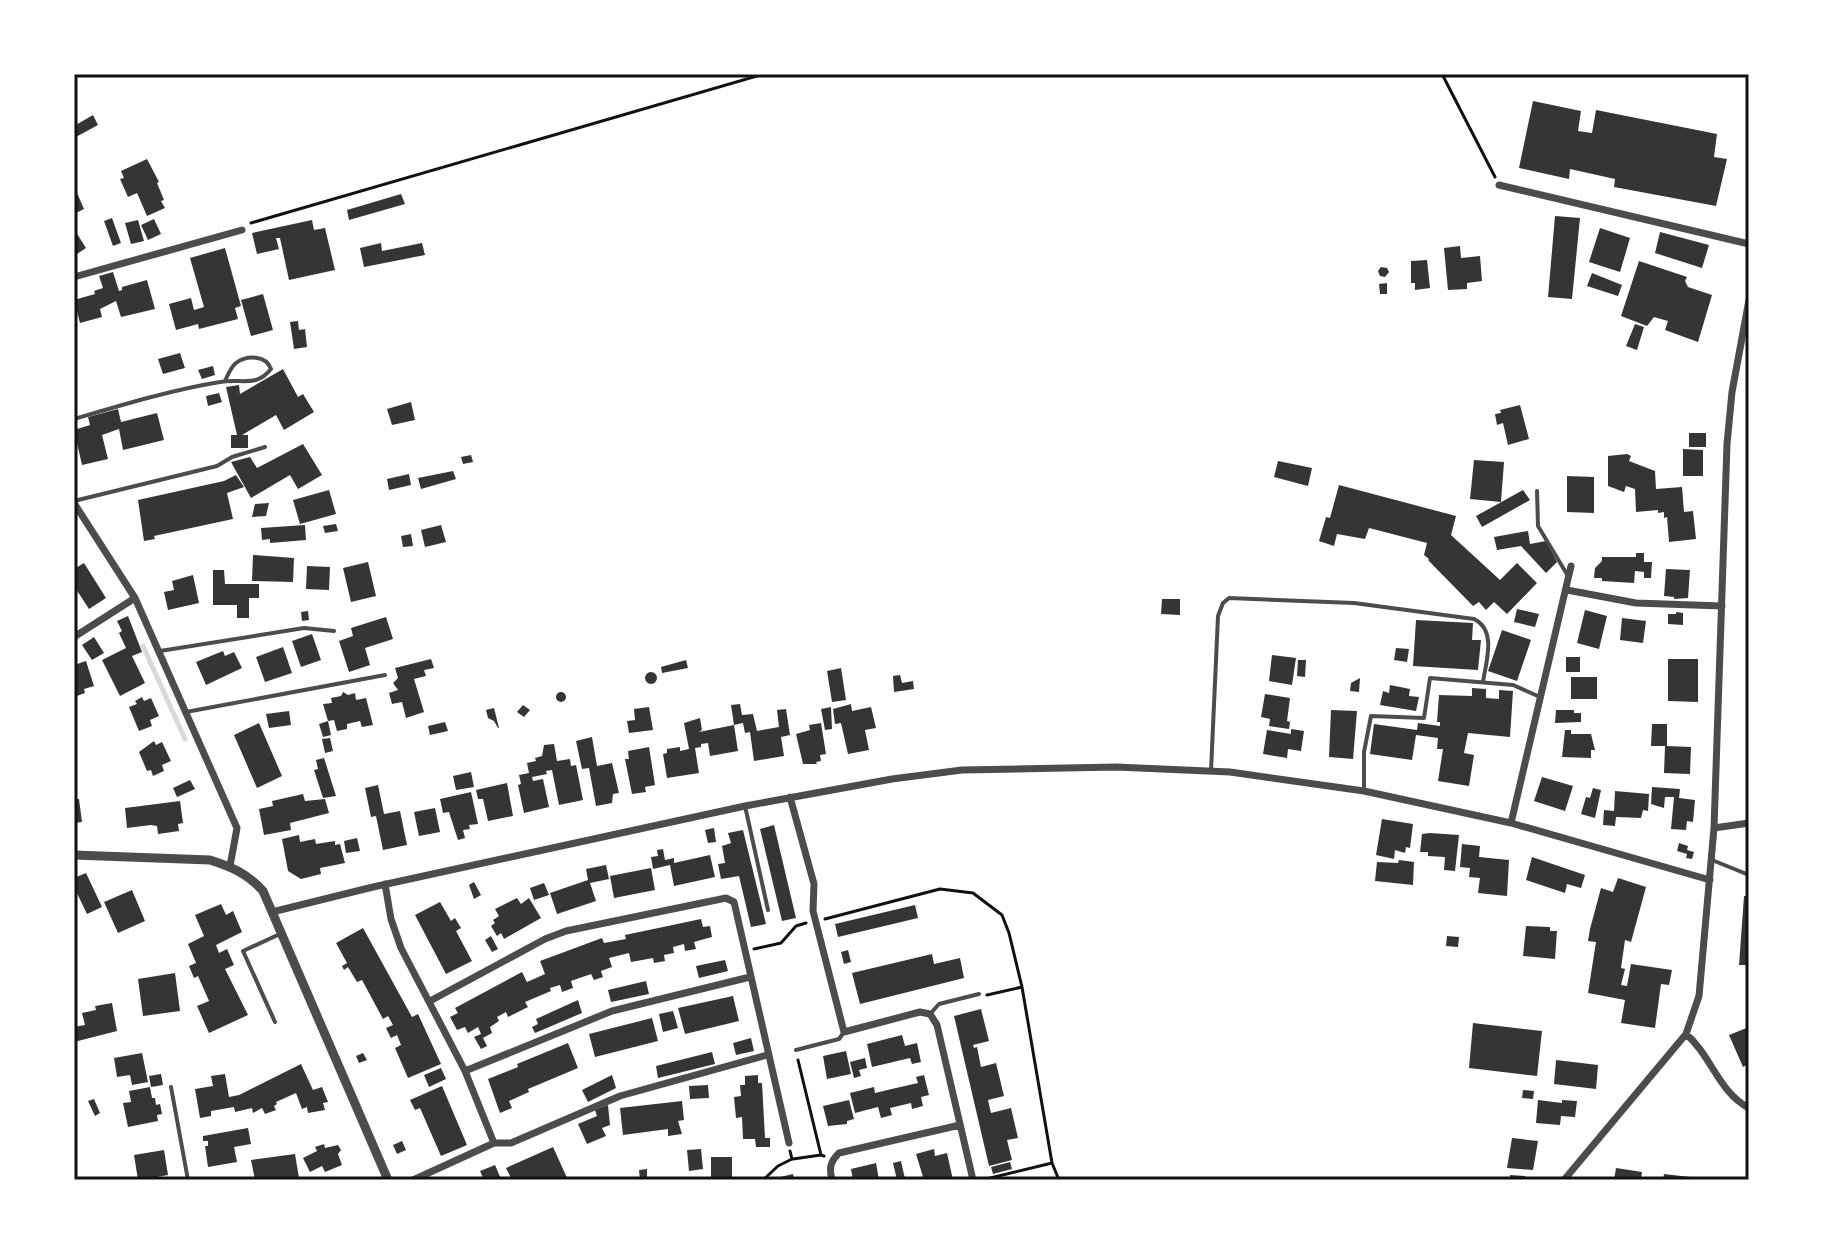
<svg xmlns="http://www.w3.org/2000/svg" width="1823" height="1254" font-family="'Crimson Pro',serif">
  <rect width="100%" height="100%" fill="#fff"/>
  <g fill="none" stroke-linecap="round" stroke-linejoin="round">
    <path stroke="#d9d9d9" stroke-width="5" d="M143 646 185 739"/>
  </g>
  <path fill="#353535" d="M1533 101 1581 111 1578 131 1592 133 1596 110 1717 134 1714 157 1727 159 1716 206 1614 187 1615 179 1570 169 1569 179 1519 168Z
    M93 115 98 125 74 138V126Z
    M147 159 159 182 157 183 164 200 161 201 165 208 147 216 137 193 128 197 120 179 124 178 121 171Z
    M74 186 84 209 74 214Z
    M401 194 405 204 349 220 347 210Z
    M1555 216 1580 218 1572 299 1548 297Z
    M112 218 121 243 113 246 104 221Z
    M154 219 161 234 148 240 141 225Z
    M138 220 144 241 131 244 125 223Z
    M312 220 314 230 325 228 335 270 289 280 280 238H276L279 249 257 254 252 233Z
    M1600 228 1630 238 1620 272 1589 262Z
    M74 229 86 248 74 256Z
    M1660 232 1709 245 1702 268 1655 253Z
    M381 243 382 251 422 243 425 255 364 267 360 248Z
    M1460 246 1461 258 1480 256 1482 281 1467 283V289L1448 290 1444 248Z
    M225 248 241 306 235 308 238 319 199 329 198 324 176 330 169 304 191 298 194 310 204 307 190 258Z
    M1427 260 1430 288 1415 290V283H1411V261Z
    M1639 261 1687 277 1685 281 1688 287 1712 295 1698 342 1665 330 1668 321 1654 317 1647 326 1621 316Z
    M1381 267 1387 268 1389 272 1385 277 1380 276 1378 271Z
    M113 272 119 291 122 290V287L147 280 155 309 121 317 116 301 100 309 102 317 80 323 74 300 95 294 94 291 103 288 99 276Z
    M1592 273 1622 285 1618 296 1587 286Z
    M1387 283V294H1380L1379 284Z
    M263 294 273 330 251 336 241 300Z
    M298 321 299 330 305 329 307 347 294 349 290 322Z
    M1635 324 1644 327 1637 350 1626 346Z
    M180 353 185 368 163 374 158 359Z
    M213 366 215 375 202 379 198 370Z
    M283 369 298 397 303 394 314 412 284 430 276 415 242 435H248V448H231V435H237L226 387 239 385 240 394Z
    M219 393 222 402 208 406 206 396Z
    M411 402 415 420 392 425 387 409Z
    M1520 405 1529 439 1508 445 1503 423 1497 425 1495 414 1501 413 1500 410Z
    M118 409 121 422 157 413 164 440 123 450 119 429 102 435 108 459 82 465 74 430 90 425 88 417Z
    M1689 433H1706V447H1689Z
    M303 444 322 475 298 489 290 475 251 498 231 462 250 457 257 468Z
    M1683 449 1703 450V476H1683Z
    M1627 454 1631 456 1629 461 1655 471 1656 489 1682 487 1684 512 1693 511 1696 539 1669 542 1667 517 1664 518V512L1658 513V510L1636 512 1635 489 1626 486 1624 492 1608 486V456Z
    M471 455 473 462 463 464 461 457Z
    M1474 460 1504 462 1501 502 1470 499Z
    M1278 461 1312 468 1308 486 1274 477Z
    M453 471 456 479 421 489 418 478Z
    M409 474 411 485 389 490 387 479Z
    M236 475 244 487 227 493 233 519 154 536 155 539 144 541 138 500 224 481Z
    M1567 476 1594 477V513L1567 512Z
    M1339 485 1456 516 1451 535 1500 580 1517 563 1537 583 1507 614 1494 602 1486 610 1479 602 1473 606 1428 560 1429 559 1424 555 1427 543 1369 528 1365 539 1337 534 1334 546 1319 541 1326 517 1330 518Z
    M329 490 336 514 300 524 293 500Z
    M1523 490 1530 500 1482 527 1476 516Z
    M269 503 266 516 252 517 255 504Z
    M336 524 338 531 325 533 323 526Z
    M305 525 306 540 270 543V539L262 540 261 528Z
    M441 525 446 542 425 547 421 530Z
    M1528 531 1530 544 1546 541 1557 562 1546 573 1521 546 1497 550 1494 537Z
    M411 534 413 546 403 547 401 536Z
    M1636 553H1644V562H1652L1651 578H1644V572L1635 571 1634 583 1602 581V578H1594L1595 568 1602 561V557H1636Z
    M253 555 294 558 293 582 252 581Z
    M368 562 376 596 351 602 343 568Z
    M84 563 106 598 89 609 74 586V569Z
    M307 566 330 567 329 590 306 589Z
    M1666 569 1690 570 1688 598 1674 599V597L1664 596Z
    M213 570H224L225 584H259V598H249V618H237V605H213Z
    M193 575 199 603 168 610 164 592 174 590 172 581Z
    M1162 599H1180V615L1161 614Z
    M1517 609 1539 614 1535 627 1514 622Z
    M1585 610 1607 616 1599 649 1577 643Z
    M308 611 309 620 302 621 301 612Z
    M1676 612 1683 613V625L1668 624V614H1676Z
    M128 616 142 652 132 656 145 683 120 696 102 660 126 648 119 633 122 631 117 621Z
    M386 617 393 639 365 648 370 665 349 672 339 641 353 636 351 628Z
    M1622 618 1646 621 1643 643 1620 640Z
    M1416 620 1473 623 1472 640H1481L1478 670 1413 666Z
    M1502 630 1531 640 1517 681 1488 671Z
    M312 634 321 660 301 667 292 641Z
    M94 637 104 653 92 660 82 645Z
    M283 647 292 673 265 682 256 657Z
    M1396 648 1409 649 1407 662 1394 660Z
    M223 651 225 656 234 652 242 668 206 685 196 662Z
    M1272 655 1296 658 1292 685 1269 681Z
    M1566 657H1580V672H1566Z
    M431 659 434 668 424 670 426 676 414 679 424 712 406 718 402 702 392 704 389 693 398 690 393 683 398 678 395 668Z
    M1668 659H1698V702L1668 701Z
    M686 660 688 668 662 673 661 667Z
    M1298 660H1306L1305 677 1297 676Z
    M86 661 94 686 84 689 85 693 74 697V665Z
    M841 668 846 700 832 702 827 671Z
    M645 678a6 6 0 1 1 12 0a6 6 0 1 1-12 0Z
    M900 675 902 683 913 681 914 689 894 692 893 676Z
    M1571 677H1597V699H1571Z
    M1360 678 1359 692 1350 691 1351 683Z
    M1390 685 1410 689 1409 696 1419 697 1416 711 1380 705 1383 691 1389 693Z
    M1472 688 1486 689V698L1499 699V690L1513 691 1510 737 1468 733 1464 753 1474 755 1469 786 1438 781 1443 749H1437L1438 738 1416 735 1412 760 1370 754 1374 724 1417 730 1418 723 1440 726V722H1437L1439 695 1472 696Z
    M556 697a5 5 0 1 1 10 0a5 5 0 1 1-10 0Z
    M343 692 348 695 355 693 356 700 366 698 373 725 362 727 360 721 347 724V729L337 731 334 720 328 721 323 704 332 703 331 698 341 696Z
    M1265 694 1290 698 1287 721 1290 722 1289 729 1269 726 1270 719 1261 717Z
    M142 697 144 701 151 698 159 716 150 720 152 726 139 731 129 707 137 704 135 701Z
    M740 704 742 715 753 714 757 731 779 727 777 710 786 709 790 735 781 737 784 756 754 761 750 732 745 733 743 723 734 725 731 705Z
    M851 704 852 711 871 707 876 728 865 730 869 750 848 754 841 723 835 724 833 709Z
    M523 705 530 710 524 717 517 712Z
    M649 707 653 730 629 733 627 721 635 720 634 709Z
    M831 707 832 729 825 730 821 709Z
    M494 708 499 728H498L494 721 488 718 486 710Z
    M1331 710 1357 711 1353 759 1329 757Z
    M1556 710H1574V713H1581V722L1555 723Z
    M289 711 291 725 269 728 266 714Z
    M700 718 702 730 699 732 734 725 738 751 710 756 708 743 701 744V747L695 748 699 773 667 778 663 754 667 753V749L680 747V751L689 749 684 723Z
    M328 721 331 735 323 737 319 724Z
    M445 722 448 731 430 735 428 726Z
    M259 723 282 776 257 788 234 735Z
    M821 723 826 754 820 755 821 761 816 762 817 764H803L796 734 810 730 809 725Z
    M1652 724H1667V746L1691 747 1690 774 1664 773 1665 746H1651Z
    M1291 729 1304 731 1301 751 1288 749 1287 758 1263 754 1267 730 1291 734Z
    M1565 730H1571V734H1591L1595 750H1591V758L1562 757Z
    M592 737 597 766 612 763 619 793 613 794 612 803 596 806 589 768 582 769 576 741Z
    M330 738 333 751 325 753 322 739Z
    M154 741 156 745 162 742 171 761 162 765 164 771 153 776 151 770 147 771 139 752Z
    M554 744 557 761 570 759 571 766 576 765 583 800 559 805 552 770 546 771 547 774 532 777 533 781 543 779 549 807 524 813 518 785 521 784 519 775 529 773 527 763 536 761 535 758 542 756 544 745Z
    M649 747 655 785 645 787 646 792 632 794 625 759H629L628 751Z
    M324 758 336 796 323 798 314 770 318 769 316 760Z
    M471 772 474 787 456 790 453 776Z
    M1542 777 1573 786 1565 811 1534 801Z
    M190 780 195 789 177 797 173 788Z
    M507 783 513 816 488 821 483 799H478L476 790Z
    M378 785 384 814 400 811 407 845 383 850 376 816 371 817 365 788Z
    M1652 787 1680 789 1679 798 1695 800 1693 822 1687 821 1686 830 1671 829 1674 797H1665L1664 808 1651 804Z
    M1593 788 1601 790 1595 818 1581 814 1586 797 1590 798Z
    M1615 791 1649 794 1648 811 1643 810 1641 818 1616 817 1615 826 1603 825 1604 810 1614 811Z
    M471 792 478 824 469 825 470 829 463 830 465 838 458 840 449 812 443 813 440 799Z
    M303 794 305 801 325 799 329 813 290 823 291 830 264 835 259 809 273 806 272 801Z
    M74 799H79L82 822 74 823Z
    M180 801 183 823 178 824 179 831 158 834 157 826 151 825 127 828 125 808Z
    M435 808 440 832 419 836 414 812Z
    M1382 819 1413 824 1410 848 1406 847 1405 853 1395 850 1394 859 1376 855Z
    M774 825 796 918 782 921 760 829Z
    M714 828 716 842 708 843 705 830Z
    M743 830 766 924 751 927 739 876 721 879 718 864 725 863 722 846 731 843 728 833Z
    M1430 833 1459 835 1455 871 1444 870 1445 857 1428 856V852H1420L1422 834Z
    M299 835 300 842 315 839 316 844 335 841V845L340 844 345 863 320 868 321 874 301 879 288 871 282 839Z
    M357 838 360 851 346 853 344 841Z
    M1679 843 1688 846 1687 850 1694 852 1692 859 1686 858 1687 854 1677 851Z
    M1462 844 1480 846 1479 857 1509 860 1507 896 1478 893 1480 878 1469 877 1470 868 1460 867Z
    M663 849 665 860 674 858V863L710 855 715 877 674 886 670 865 653 869 651 857 658 856 657 850Z
    M1532 857 1585 875 1581 888 1567 884 1565 893 1526 880Z
    M1399 860 1414 862 1413 885 1375 881 1377 862 1398 863Z
    M606 865 609 879 590 883 596 901 557 914 550 893 588 880 586 869Z
    M651 868 655 890 614 898 610 876Z
    M86 873 102 907 87 914 74 887V878Z
    M1618 878 1646 887 1631 942 1625 940 1621 968 1625 969 1621 985 1627 986 1631 964 1672 970 1669 985 1661 984 1655 1028 1621 1023 1625 1000 1588 993 1596 942 1588 941 1590 929 1601 888 1613 892Z
    M474 882 481 895 474 899 469 885Z
    M544 883 549 895 534 900 530 888Z
    M132 890 145 921 118 933 104 902Z
    M1744 896H1749V965H1739Z
    M517 898 521 904 529 898 541 918 504 939 501 933 497 936 491 926 495 923 493 920 499 916 495 909Z
    M440 902 451 921 455 918 461 928 456 931 472 961 446 974 415 915Z
    M221 904 226 915 233 911 242 932 216 945 219 953 227 949 234 965 225 969 248 1015 209 1033 197 1006 209 1001 198 976 194 978 189 966 196 963 188 944 204 936 195 915Z
    M915 905 918 918 838 937 835 924Z
    M701 919 703 927 710 926 712 937 694 942 696 949 685 951 684 944 673 947 674 953 664 955 665 961 654 963 653 958 631 962 629 953 609 958 612 967 601 971 603 977 594 980 591 974 571 981 573 988 562 992 560 985 550 988 551 991 525 1002 528 1007 508 1017 506 1012 497 1017 499 1021 490 1027 492 1033 483 1038 487 1046 481 1049 474 1037 481 1034 478 1027 468 1033 465 1027 457 1030 450 1017 458 1013 455 1008 522 972 527 982 545 974 540 961 602 938 604 943 626 939 625 935Z
    M1526 926 1550 927V931H1557L1555 959 1523 956Z
    M363 928 412 1017 418 1014 441 1064 408 1078 395 1048 401 1045 397 1035 391 1038 386 1028 393 1025 388 1016 383 1019 362 980 357 982 348 967 344 970 342 966 347 963 336 943Z
    M491 936 498 949 492 952 485 940Z
    M1447 936 1459 937 1458 947 1446 946Z
    M848 950 851 962 844 964 841 952Z
    M932 954 934 964 960 958 964 978 860 1004 852 973Z
    M725 960 728 971 699 978 696 966Z
    M175 973 180 1011 143 1016 138 979Z
    M646 981 649 994 611 1002 608 990Z
    M733 996 739 1021 685 1034 678 1008Z
    M578 1000 582 1013 535 1033 532 1027 538 1024 536 1019Z
    M112 1003 117 1031 74 1042V1027L85 1025 82 1013 96 1010 95 1006Z
    M981 1009 989 1041 973 1045 974 1048 977 1047 981 1067 996 1063 1004 1096 988 1100 991 1113 1011 1108 1018 1138 1007 1140 1012 1160 989 1166 954 1016Z
    M673 1011 678 1028 663 1032 659 1014Z
    M652 1018 658 1041 595 1057 589 1034Z
    M1473 1023 1542 1031 1537 1076 1469 1068Z
    M1749 1027V1064L1743 1067 1729 1035Z
    M902 1035 905 1046 917 1043 921 1062 912 1064 910 1058 872 1067 867 1044Z
    M751 1038 754 1051 736 1055 733 1043Z
    M568 1043 578 1068 528 1089 529 1092 509 1101 512 1108 500 1113 488 1079 518 1067 517 1064Z
    M846 1051 851 1074 827 1079 823 1056Z
    M712 1052 715 1064 658 1078 656 1066Z
    M142 1053 148 1082 132 1085 130 1075 117 1077 114 1058Z
    M363 1053 367 1060 359 1063 356 1056Z
    M865 1058 867 1068 859 1070 861 1076 854 1078 850 1062Z
    M1556 1060 1598 1065 1596 1089 1554 1084Z
    M301 1064 313 1090 322 1087 328 1102 323 1103 325 1110 308 1113 307 1107 302 1109 296 1093 276 1102 277 1104 274 1106 276 1110 265 1114 262 1108 253 1113 252 1108 235 1112 234 1107 211 1111V1116L200 1118 195 1089 213 1086 211 1076 225 1074 229 1097 239 1095Z
    M441 1068 446 1079 429 1087 424 1075Z
    M161 1074 163 1085 151 1087 149 1076Z
    M612 1075 616 1088 588 1102 582 1090Z
    M758 1075V1083H762L765 1138H770V1147H756L755 1139H743L742 1117 736 1118 734 1097 741 1096 740 1085H745V1076Z
    M924 1075 929 1095 921 1097 923 1106 912 1109 911 1103 890 1108 892 1115 881 1118 878 1107 855 1113 850 1093 874 1087 875 1093 896 1088 918 1083 916 1077Z
    M708 1085 709 1098 690 1099 689 1086Z
    M442 1086 467 1145 441 1156 420 1108 415 1110 410 1100Z
    M150 1087 152 1098H155L156 1105 160 1104 162 1114 157 1115 158 1121 128 1127 123 1103 131 1102 129 1091Z
    M1523 1090 1534 1091 1533 1099 1522 1098Z
    M94 1099 100 1113 95 1116 88 1101Z
    M849 1100 854 1119 847 1121V1124L828 1126 823 1106Z
    M1538 1100 1562 1103V1100L1577 1101 1575 1117 1561 1116 1560 1125 1536 1123Z
    M682 1101 684 1120 678 1121 682 1134 668 1136V1129L623 1135 620 1108Z
    M608 1105 610 1125 602 1128 606 1136 587 1144 578 1124 597 1116 595 1110Z
    M248 1128 251 1144 234 1147 237 1162 208 1167 205 1146H208V1141H203V1136Z
    M1512 1138 1538 1141 1533 1170 1507 1168Z
    M402 1141 406 1150 397 1154 393 1145Z
    M324 1144 325 1148 338 1145 341 1150 338 1154 342 1165 325 1172 322 1166 310 1172 303 1158 317 1151 315 1147Z
    M553 1147 568 1180H512L506 1168Z
    M701 1149 703 1169 689 1171 687 1150Z
    M934 1149 935 1156 947 1153 953 1180H924L916 1154Z
    M164 1150 168 1175 152 1178 153 1180H138L134 1155Z
    M295 1154 299 1178 255 1180 251 1160Z
    M711 1157H732V1177L711 1178Z
    M901 1161 905 1179 897 1180 893 1163Z
    M1010 1162 1012 1169 993 1174 991 1167Z
    M876 1163 879 1180H853L851 1169Z
    M495 1165 501 1179 484 1180 480 1171Z
    M1616 1168 1642 1172 1641 1180H1614Z
    M647 1169V1180H640L639 1170Z
    M793 1174 794 1180H773L772 1179Z
    M1664 1174 1699 1178V1180H1663Z
    M1510 1175 1525 1176V1180H1510Z"/>
  <g fill="none" stroke-linecap="round" stroke-linejoin="round">
    <path stroke="#111" stroke-width="3" d="M1442 74 1495 177
      M251 223 764 74
      M825 919 940 889 973 893 1002 915 1009 933 1022 987 1052 1163 1059 1180
      M754 949 781 943 796 926 806 923
      M987 995 1022 987
      M798 1060 821 1155 824 1156
      M793 1159 821 1155
      M763 1180 778 1166 792 1159 790 1151
      M982 1180 1052 1163"/>
    <path stroke="#4c4c4c" stroke-width="4" d="M74 419C122 405 171 390 220 382 241 378 256 388 271 369 266 355 247 355 236 363 230 368 228 375 225 381
      M1537 491 1538 526 1568 576
      M74 501 217 466 232 457 265 447
      M160 651 304 628 334 631
      M186 712 385 675
      M1211 771 1218 616 1223 603 1229 598 1354 603 1474 619C1497 630 1486 662 1483 682
      M1364 791V752L1371 716 1424 718 1430 678 1513 685 1540 697
      M745 806 768 910
      M1712 860 1749 875
      M930 1014 939 1004 979 994
      M275 1022 243 951 280 934
      M796 1050 839 1039 844 1032
      M171 1087 188 1180"/>
    <path stroke="#4c4c4c" stroke-width="7" d="M1499 185 1749 244
      M74 277 242 230
      M74 503 135 598 237 828 230 866
      M1567 590 1636 603 1722 606
      M74 637 135 598
      M790 797 814 884 813 911 844 1032 920 1012 930 1014 937 1025 973 1180
      M1511 823 1571 566
      M1714 828 1749 823
      M385 884 391 919 401 948 465 1071 494 1143 413 1180
      M272 912 373 887 745 806 892 779 962 770 1116 767 1230 772 1364 791 1511 823 1710 880
      M430 1001 545 939 566 931 726 898 734 902 789 1143
      M1686 1034C1711 1055 1719 1093 1749 1108
      M465 1071 612 1011 750 977
      M494 1143H511L620 1096 767 1055
      M832 1180C829 1168 830 1162 839 1153L960 1125
      M1564 1180 1686 1034 1699 996 1714 828 1727 444 1732 392 1749 300"/>
    <path stroke="#4c4c4c" stroke-width="9" d="M74 855 210 860C232 867 248 874 263 891L388 1180"/>
  </g>
  <rect width="1823" height="1254" fill="none" stroke="#ffffff" stroke-width="152"/>
  <rect x="76" y="76" width="1671" height="1102" fill="none" stroke="#111" stroke-width="3"/>
</svg>
